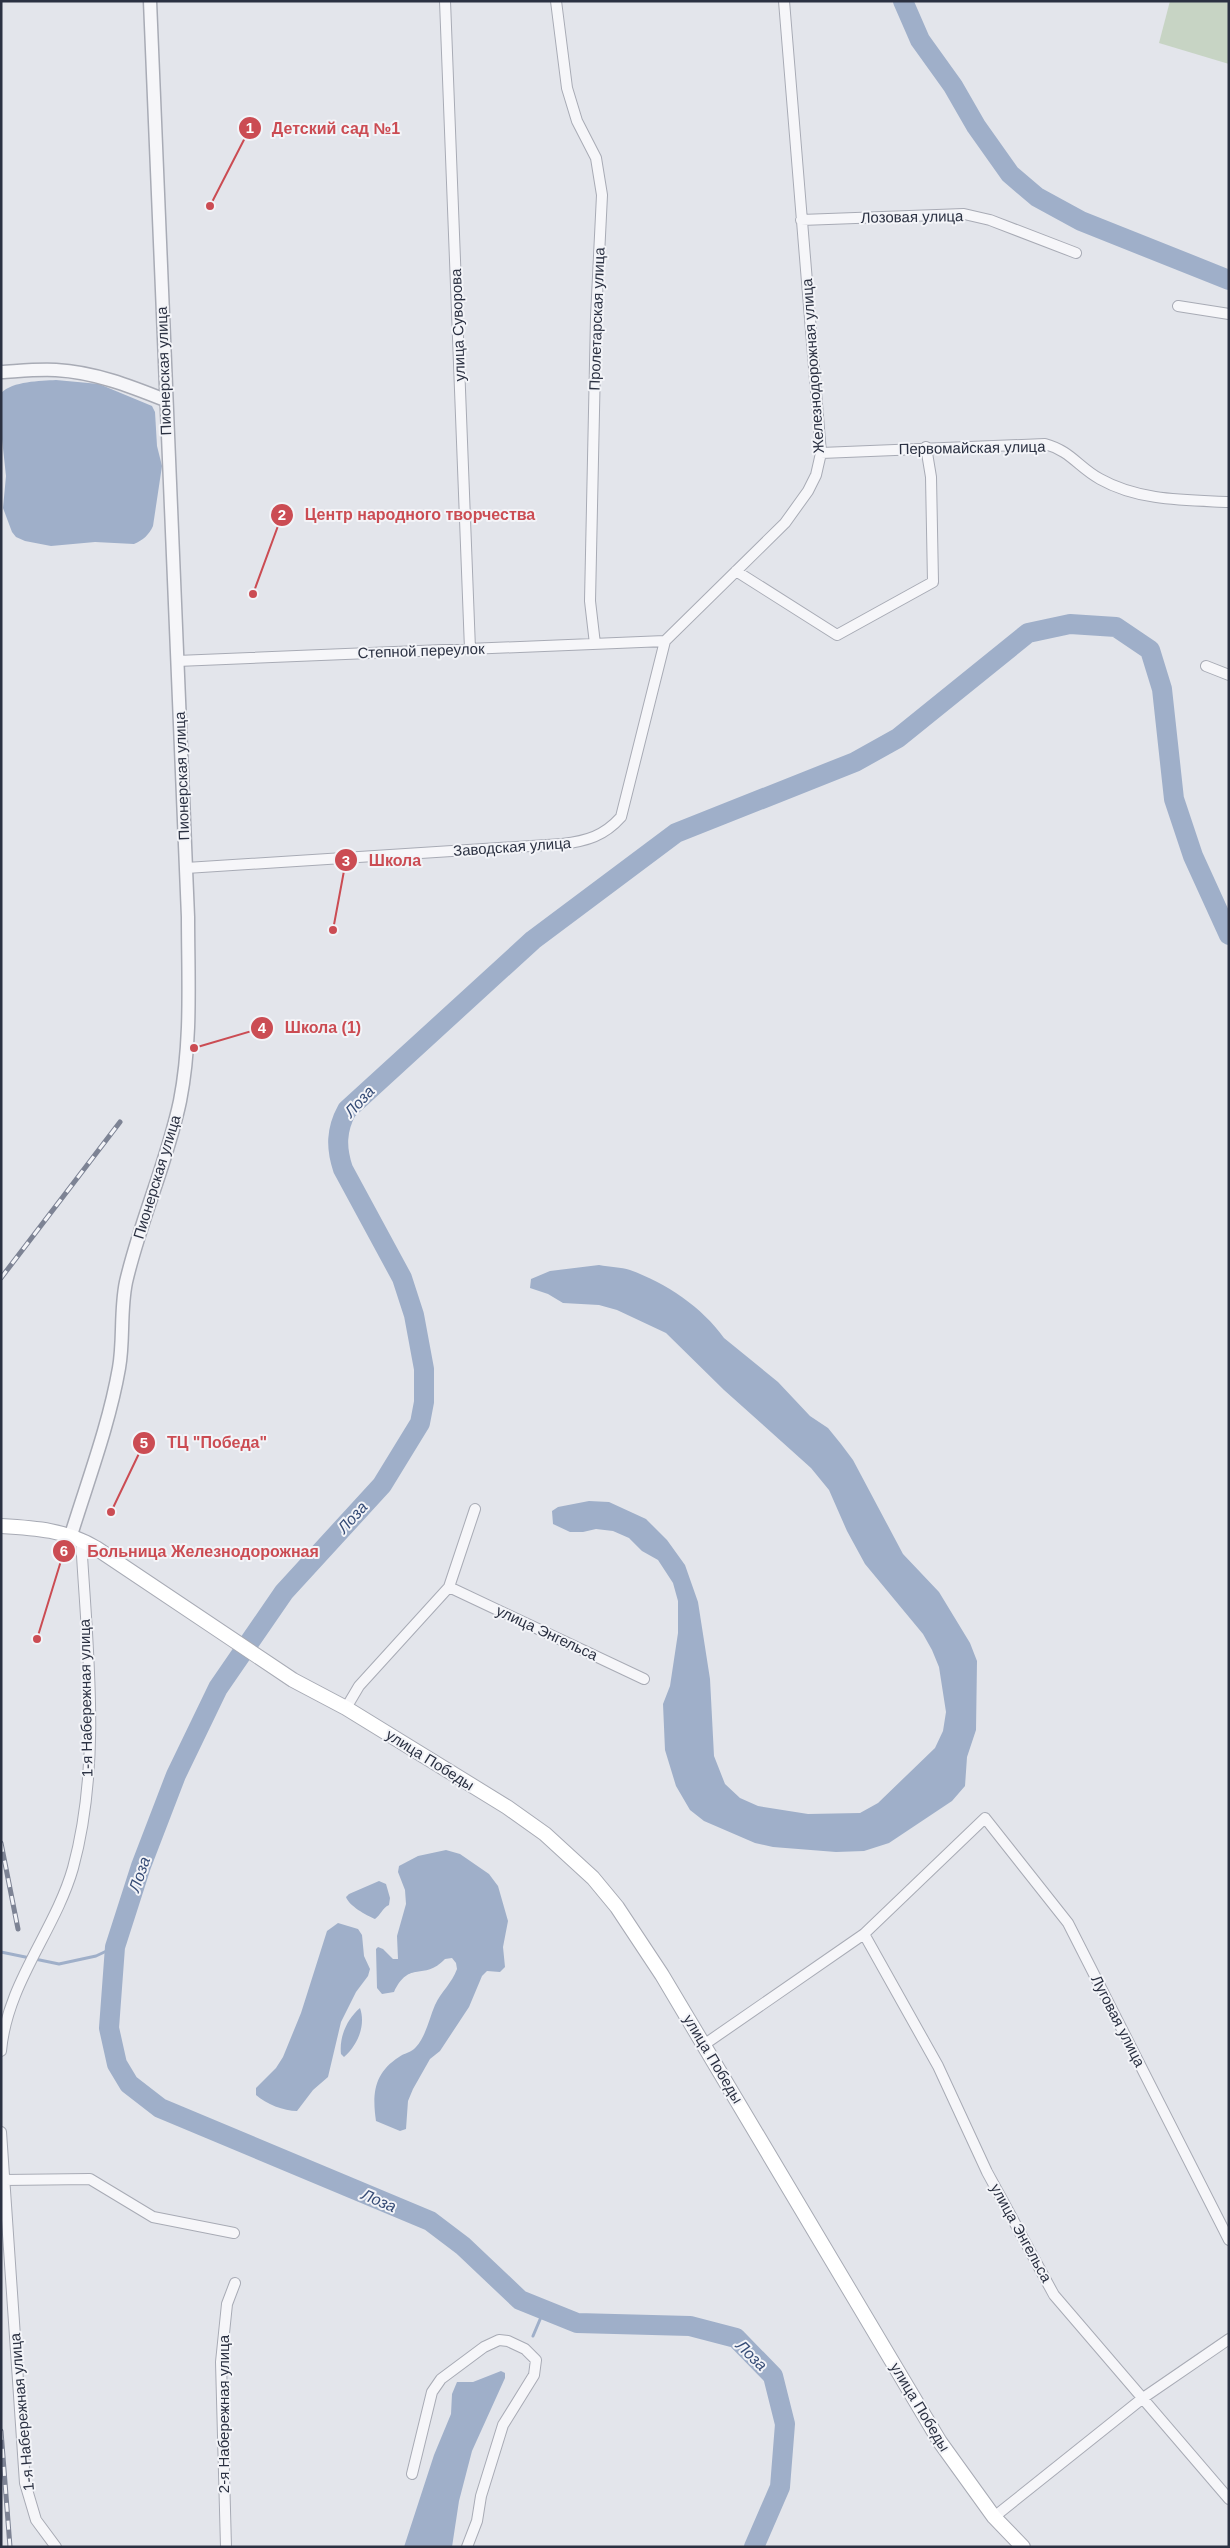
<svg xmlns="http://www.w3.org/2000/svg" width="1230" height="2548" font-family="Arial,sans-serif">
  <rect width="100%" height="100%" fill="#e3e5eb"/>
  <path fill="#c7d4c4" d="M1170 1H1229V64L1159 43Z"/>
  <path fill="#9fafc9" d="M56 380 99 384 152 406 155 412 157 446 162 466 153 526C149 535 143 540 134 544L95 542 51 546 25 541 16 537 12 532 3 508 6 476 1 430V393C13 381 40 381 56 380Z
    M599 1265C610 1267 621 1267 630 1270 666 1283 702 1307 724 1338L778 1382 810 1416 828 1428 841 1444 853 1460 903 1554 939 1592 970 1643 977 1661 976 1730 967 1757 965 1786 952 1801 889 1843 864 1851 836 1852 773 1847 755 1843 704 1821 690 1810 676 1786 665 1750 663 1704 670 1686 678 1633V1601L673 1583 658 1560 642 1551 629 1538 613 1531 596 1529 583 1532H570L553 1524 552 1511 558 1507 589 1501 609 1502 646 1519 667 1540 685 1565 698 1602 710 1679 714 1756 725 1784 740 1798 758 1806 808 1814 860 1813 878 1803 935 1748 943 1731 946 1712 939 1667 932 1650 923 1634 865 1564 847 1531 829 1490 811 1468 724 1390 666 1333 617 1310 599 1305 563 1303 548 1294 530 1288 531 1279 550 1271Z
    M446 1850 460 1854 489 1874 498 1886 508 1921 503 1947 505 1967 500 1972 487 1971 482 1976 469 2007 440 2051 430 2059 413 2089 408 2101 406 2129 400 2131 376 2121C372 2094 374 2073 399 2057 404 2053 411 2053 416 2047 426 2036 429 2019 435 2005 441 1992 452 1983 457 1969L456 1963 452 1958 445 1959C423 1982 410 1959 394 1992L382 1994 377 1988 376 1949 378 1947 383 1949 393 1959H398L397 1936 406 1904 405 1890 398 1872 399 1866 418 1856Z
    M379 1881 386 1884 390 1898 389 1905C382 1908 381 1915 375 1919 366 1915 349 1906 346 1897L349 1894Z
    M338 1923 358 1929 362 1935 364 1956 370 1969 368 1976 356 1992 341 2022 328 2077 313 2090 297 2111C284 2111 266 2104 256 2095V2088L276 2068 283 2057 301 2013 327 1931Z
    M360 2008C366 2025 358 2045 344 2057L341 2054C339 2037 347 2019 360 2008Z
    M501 2371 505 2373V2378L472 2451 459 2501 452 2547H404L434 2455 451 2414 452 2394 457 2382H473Z"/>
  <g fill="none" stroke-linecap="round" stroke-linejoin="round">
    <path stroke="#9fafc9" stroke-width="3" d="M1 1952 59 1964 96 1956 115 1947
      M533 2336 544 2310"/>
    <path stroke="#9fafc9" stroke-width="20" d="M903 1 920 40 953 86 976 126 1010 174 1037 197 1081 221 1229 280
      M754 2547 780 2487 785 2424 773 2376 736 2338 690 2326 577 2323 520 2300 463 2246 430 2221 160 2108 129 2084 117 2064 109 2028 115 1947 141 1866 176 1775 218 1688 284 1592 382 1485 420 1423 424 1402V1369L414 1315 402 1278 343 1169C336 1148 336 1130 347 1110L533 940 676 833 855 762 898 738 1028 633 1070 624 1116 627 1150 650 1162 689 1174 799 1193 856 1229 935"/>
    <defs>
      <path id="minor" d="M445 1 470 649
        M556 1 567 88 577 121 596 158 602 195 596 317 590 601 595 644
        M801 220 964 214 990 220 1076 253
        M1178 306 1229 314
        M821 453 1045 444C1071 451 1078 467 1100 479 1139 501 1185 500 1229 502
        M736 571 837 635 933 582 931 477 926 447
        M177 661 665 641
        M1206 666 1229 675
        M186 868 562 844C587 841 604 836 621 817L665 641 785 523 808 491 816 475 821 453 784 1
        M449 1587 644 1679
        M346 1708 359 1686 449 1587 475 1509
        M864 1934 938 2066 987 2172 1054 2295 1229 2499
        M705 2044 864 1934 985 1818 1068 1923 1229 2240
        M1 2051C7 1983 55 1931 73 1868 102 1762 87 1647 81 1539
        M1 2132 25 2483 36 2520 56 2547
        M4 2180 90 2179 153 2217 234 2233
        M412 2474 432 2392 441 2379 484 2347 499 2340 508 2341 525 2349 536 2360 534 2375 503 2425 481 2496 477 2521 467 2547
        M994 2517 1143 2398 1229 2339
        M226 2547 221 2362 227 2304 235 2283"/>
      <path id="tertiary" d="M1 372C19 371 38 369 56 370 94 372 130 386 165 400
        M71 1535C88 1480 109 1425 119 1368 124 1340 120 1311 126 1282 140 1221 167 1163 180 1101 192 1040 188 978 188 917L150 1"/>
      <path id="secondary" d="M1 1526C36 1528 66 1530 96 1548L293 1680 346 1708 507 1807 545 1834 593 1878 617 1907 662 1975 940 2442 994 2517 1023 2547"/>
    </defs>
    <use href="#minor" stroke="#a8abb5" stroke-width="12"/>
    <use href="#tertiary" stroke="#a8abb5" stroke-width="15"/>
    <use href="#secondary" stroke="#a8abb5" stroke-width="16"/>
    <use href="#minor" stroke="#f6f6f9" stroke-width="10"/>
    <use href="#tertiary" stroke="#f6f6f9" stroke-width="12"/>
    <use href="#secondary" stroke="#fff" stroke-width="14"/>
    <defs>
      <path id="rail" d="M1 1278 120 1122
        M1 1843 18 1929
        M1 2431 10 2547"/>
    </defs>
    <use href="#rail" stroke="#7d8394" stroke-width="5"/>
    <use href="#rail" stroke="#f3f4f8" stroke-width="3" stroke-dasharray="9" stroke-linecap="butt"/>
  </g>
  <g text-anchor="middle" stroke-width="4" stroke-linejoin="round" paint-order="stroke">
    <g font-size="15" fill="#2b3142" stroke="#f3f4f8">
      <text transform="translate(912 217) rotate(-1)" y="5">Лозовая улица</text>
      <text transform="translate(597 319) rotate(-88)" y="5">Пролетарская улица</text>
      <text transform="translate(458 325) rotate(-92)" y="5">улица Суворова</text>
      <text transform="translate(813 366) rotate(-94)" y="5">Железнодорожная улица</text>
      <text transform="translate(164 371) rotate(-92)" y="5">Пионерская улица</text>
      <text transform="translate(972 448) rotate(-1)" y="5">Первомайская улица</text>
      <text transform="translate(421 651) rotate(-2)" y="5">Степной переулок</text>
      <text transform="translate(182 776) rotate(-92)" y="5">Пионерская улица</text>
      <text transform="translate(512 847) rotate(-4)" y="5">Заводская улица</text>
      <text transform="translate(157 1177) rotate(-73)" y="5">Пионерская улица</text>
      <text transform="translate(547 1633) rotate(25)" y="5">улица Энгельса</text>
      <text transform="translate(86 1698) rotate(-91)" y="5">1-я Набережная улица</text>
      <text transform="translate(430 1760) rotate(32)" y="5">улица Победы</text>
      <text transform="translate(1118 2021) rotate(63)" y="5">Луговая улица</text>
      <text transform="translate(713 2059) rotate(59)" y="5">улица Победы</text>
      <text transform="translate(1021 2233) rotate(61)" y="5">улица Энгельса</text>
      <text transform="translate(920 2407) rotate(59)" y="5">улица Победы</text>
      <text transform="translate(22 2412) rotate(-95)" y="5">1-я Набережная улица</text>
      <text transform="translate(224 2414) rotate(-90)" y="5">2-я Набережная улица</text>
    </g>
    <g font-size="16" font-style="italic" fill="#364c76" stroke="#f3f4f8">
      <text transform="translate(359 1101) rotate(-47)" y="6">Лоза</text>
      <text transform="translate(352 1517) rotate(-48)" y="6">Лоза</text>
      <text transform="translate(139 1874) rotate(-71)" y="6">Лоза</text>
      <text transform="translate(379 2200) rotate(23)" y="6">Лоза</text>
      <text transform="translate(752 2355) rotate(44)" y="6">Лоза</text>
    </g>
  </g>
  <path fill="none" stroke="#cb4c53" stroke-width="2" d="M210 206L250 128M253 594L282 515M333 930L346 860M194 1048L262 1028M111 1512L144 1443M37 1639L64 1551"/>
  <g fill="#cb4c53" stroke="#f3f4f8" stroke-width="2">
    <circle cx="210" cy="206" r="5"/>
    <circle cx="253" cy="594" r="5"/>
    <circle cx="333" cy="930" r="5"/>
    <circle cx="194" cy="1048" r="5"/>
    <circle cx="111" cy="1512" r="5"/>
    <circle cx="37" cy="1639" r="5"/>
    <circle cx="250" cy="128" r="12"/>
    <circle cx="282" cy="515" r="12"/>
    <circle cx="346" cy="860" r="12"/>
    <circle cx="262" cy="1028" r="12"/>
    <circle cx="144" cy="1443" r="12"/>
    <circle cx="64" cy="1551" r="12"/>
  </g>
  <g font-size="15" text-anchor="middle" font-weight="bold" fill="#fff">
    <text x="250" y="133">1</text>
    <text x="282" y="520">2</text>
    <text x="346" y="866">3</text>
    <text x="262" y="1033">4</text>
    <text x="144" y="1448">5</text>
    <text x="64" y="1556">6</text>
  </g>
  <g font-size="16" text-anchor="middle" font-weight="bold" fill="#cb4c53" stroke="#f3f4f8" stroke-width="4" stroke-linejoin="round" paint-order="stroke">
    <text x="336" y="134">Детский сад №1</text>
    <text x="420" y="520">Центр народного творчества</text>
    <text x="395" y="866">Школа</text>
    <text x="323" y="1033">Школа (1)</text>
    <text x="217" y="1448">ТЦ "Победа"</text>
    <text x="203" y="1557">Больница Железнодорожная</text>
  </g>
  <rect width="1230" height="2548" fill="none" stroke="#2b3142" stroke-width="5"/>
</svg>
